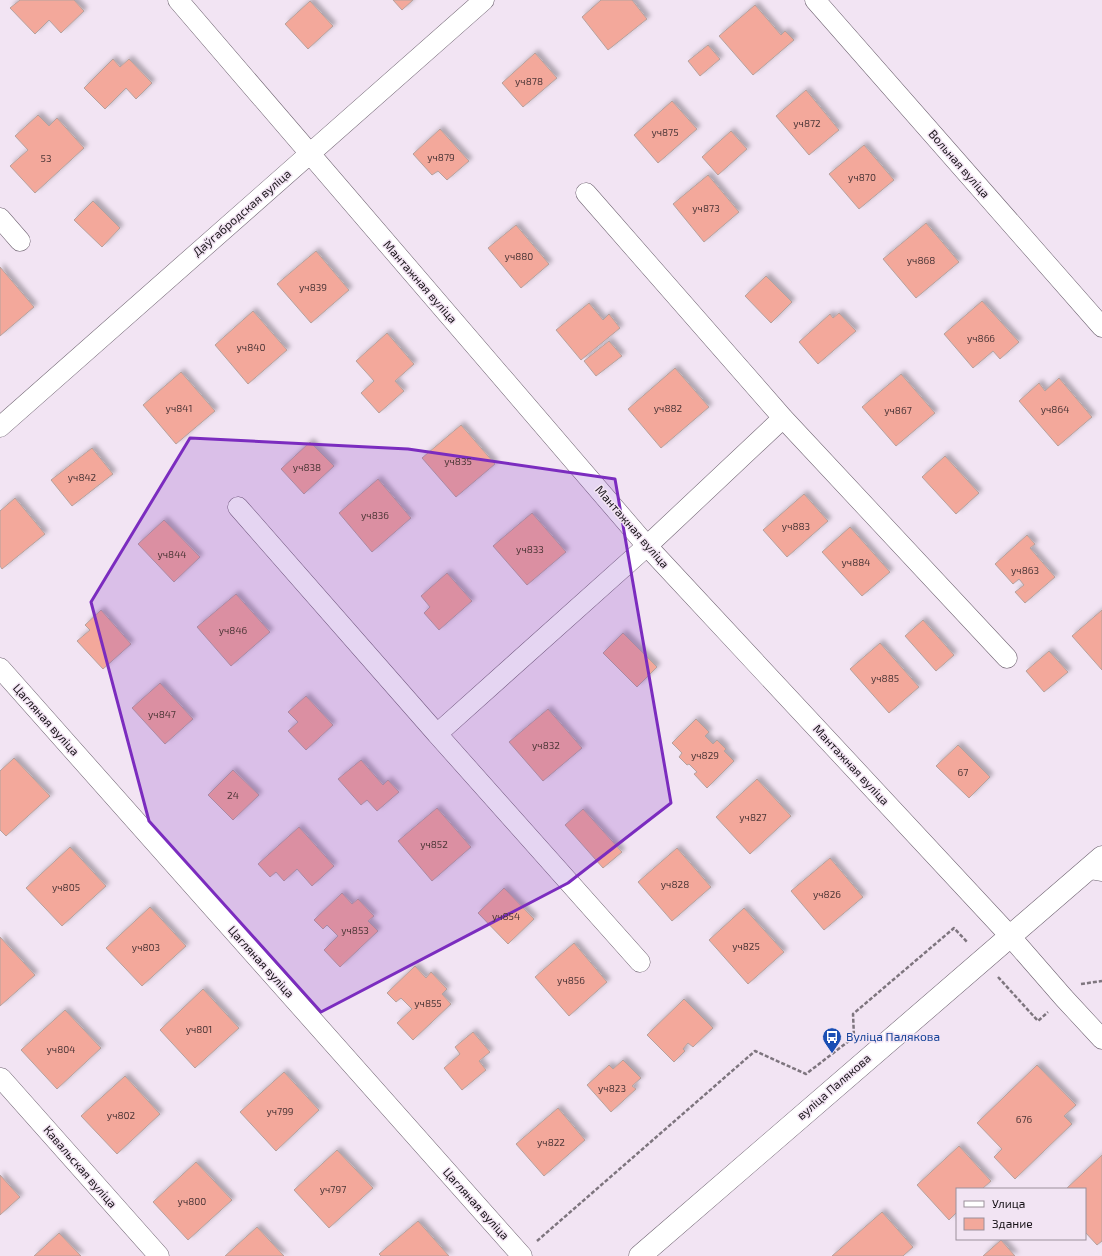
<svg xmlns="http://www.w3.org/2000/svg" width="1102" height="1256" font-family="'Exo 2',sans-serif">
  <defs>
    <filter id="shadow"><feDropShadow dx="3.5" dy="-3.5" stdDeviation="2" flood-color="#0004"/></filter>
  </defs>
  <rect width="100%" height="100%" fill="#f2e4f3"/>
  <path fill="#f3a89b" stroke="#b6a19d" filter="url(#shadow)" d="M20 0H74L84 11 61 33 49 20 35 34 10 8Z
    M393 0H413L402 10Z
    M601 0H632L647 19 608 50 582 17Z
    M310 1 333 26 308 49 285 24Z
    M755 5 781 35 785 31 794 40 753 75 719 36Z
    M708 45 720 59 700 76 688 61Z
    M535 53 557 78 523 107 502 83Z
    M113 59 120 67 129 59 152 83 136 99 126 88 105 109 84 88Z
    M806 90 839 130 809 155 776 116Z
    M672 101 697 129 658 163 634 135Z
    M38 115 49 126 57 118 84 148 35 193 10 166 28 150 15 136Z
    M440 129 469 161 447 180 438 171 432 175 413 154Z
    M731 131 747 149 718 175 702 157Z
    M864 145 894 180 859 209 829 174Z
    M708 175 739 212 704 242 673 204Z
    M93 201 120 228 102 247 74 220Z
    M926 223 959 262 916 298 883 259Z
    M516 225 549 264 521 288 488 248Z
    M316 251 349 290 311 323 277 284Z
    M0 267 34 307 0 336Z
    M766 276 792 302 771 323 745 296Z
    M982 301 1019 342 1000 359 993 351 973 368 944 334Z
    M589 303 603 320 609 314 620 328 581 360 556 330Z
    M253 311 287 350 248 384 215 345Z
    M839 313 856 331 818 364 799 342 830 314 833 318Z
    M387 333 414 364 395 381 404 391 379 413 361 393 374 381 356 361Z
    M609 341 622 356 596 376 584 361Z
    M675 368 709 407 661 448 628 409Z
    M181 372 215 411 176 444 143 405Z
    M901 374 935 413 896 446 862 407Z
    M1059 378 1092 417 1058 446 1019 401 1039 383 1045 391Z
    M461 425 495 464 456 497 422 458Z
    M310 442 334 466 304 494 281 469Z
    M92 448 113 474 72 506 51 480Z
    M945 456 979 493 956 514 922 477Z
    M378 479 411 518 372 552 339 513Z
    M804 494 828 521 787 557 763 530Z
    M15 498 45 534 2 569 0 566V511Z
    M532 513 566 552 527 585 493 546Z
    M164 520 200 557 174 582 138 544Z
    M850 527 890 572 862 596 822 552Z
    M1027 535 1035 544 1030 548 1055 577 1025 603 1015 592 1024 585 1019 579 1013 584 995 564Z
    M447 573 472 601 439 630 424 613 430 607 421 596Z
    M236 594 270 632 231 666 197 627Z
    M101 610 131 644 103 669 77 641 90 630 85 625Z
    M1102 610V670L1072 636Z
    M923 620 954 655 936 671 905 636Z
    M623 633 657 667 637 687 603 653Z
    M880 643 919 687 889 713 850 669Z
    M1049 651 1068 672 1044 692 1026 671Z
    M160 683 193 719 165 744 132 708Z
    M306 696 333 725 306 750 288 731 298 722 288 712Z
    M548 709 582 748 543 781 509 742Z
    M696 719 709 732 705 736 713 744 717 740 726 749 724 751 734 761 707 788 694 774 697 772 689 764 687 765 679 757 682 753 672 743Z
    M958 745 990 777 969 798 936 766Z
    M14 758 50 796 6 836 0 830V771Z
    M361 760 383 785 388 780 399 792 377 811 367 800 361 805 338 779Z
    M233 770 259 795 233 820 208 795Z
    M757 779 791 816 750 854 716 817Z
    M437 808 471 847 432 881 398 841Z
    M583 809 622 852 603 868 565 825Z
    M299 827 334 866 312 886 297 869 284 881 276 872 270 877 258 864Z
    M70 847 106 886 62 926 26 888Z
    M677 848 711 887 672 921 638 882Z
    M830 858 863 897 824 930 791 891Z
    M504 888 534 919 508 944 478 913Z
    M342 893 352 904 358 899 374 916 368 921 378 931 340 967 324 950 338 936 327 925 323 929 314 920Z
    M150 907 186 946 142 986 106 948Z
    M744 908 784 952 748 984 709 940Z
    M0 937 35 975 0 1006Z
    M574 943 607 982 569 1016 535 977Z
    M415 966 426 978 431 972 447 989 442 994 451 1004 413 1040 397 1023 412 1009 401 998 396 1002 387 993Z
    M203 989 239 1028 195 1068 160 1030Z
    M684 999 713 1028 693 1047 688 1043 683 1049 685 1051 674 1062 647 1035Z
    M65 1010 101 1048 57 1089 21 1050Z
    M473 1032 490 1052 479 1061 486 1070 462 1090 444 1068 460 1054 455 1047Z
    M623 1060 641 1078 632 1086 636 1089 611 1112 587 1085 609 1065 613 1069Z
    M1037 1065 1076 1105 1064 1116 1072 1124 1015 1179 994 1157 1002 1149 977 1123Z
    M284 1072 319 1110 276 1151 240 1112Z
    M125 1076 160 1114 117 1154 81 1116Z
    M558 1108 585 1140 544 1176 516 1144Z
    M959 1146 991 1181 982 1189H957V1212L949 1220 917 1185Z
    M337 1150 373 1188 329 1228 294 1190Z
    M1102 1155V1241L1097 1245 1085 1232V1189H1066Z
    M196 1162 232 1200 188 1240 153 1202Z
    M0 1175 20 1197 0 1215Z
    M882 1212 913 1247 903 1256H832Z
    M418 1221 449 1256H381L379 1254Z
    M257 1227 284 1256H225Z
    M59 1233 81 1256H34Z
    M1001 1240 1015 1256H983Z"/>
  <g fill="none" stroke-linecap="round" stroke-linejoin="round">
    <defs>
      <path id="service" d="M1084 873 1102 876"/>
      <path id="minor" d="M178 0 647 546 1010 936 1064 998 1102 1039
        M815 0 1102 327
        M586 193 783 418 1007 658
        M0 218 20 241
        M0 427 484 0
        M238 507 437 734 647 546 783 418
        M0 668 522 1256
        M437 734 640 962
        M1 1078 159 1256"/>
      <path id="tertiary" d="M640 1256 1102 857"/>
    </defs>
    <use href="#service" stroke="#6f6371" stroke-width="11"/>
    <use href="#minor" stroke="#6f6371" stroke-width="21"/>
    <use href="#tertiary" stroke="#6f6371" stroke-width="23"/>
    <path stroke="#7e757e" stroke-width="2.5" stroke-dasharray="4 2" stroke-linecap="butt" d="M998 977 1038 1021 1048 1012
      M1081 984 1102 981
      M537 1241 755 1051 806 1074 854 1037 853 1014 954 928 968 943"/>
    <use href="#service" stroke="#fff" stroke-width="10"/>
    <use href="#minor" stroke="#fff" stroke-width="20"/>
    <use href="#tertiary" stroke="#fff" stroke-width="22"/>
  </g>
  <path fill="#7b2cbf" fill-opacity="0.2" stroke="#7b2cbf" stroke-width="3" stroke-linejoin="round" d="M190 438 408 449 615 479 671 803 568 883 321 1012 149 821 91 602Z"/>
  <defs>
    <symbol id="bus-pin" viewBox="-11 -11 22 30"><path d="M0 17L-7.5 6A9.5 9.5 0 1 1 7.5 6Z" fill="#1a4fb4" stroke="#f2e4f3"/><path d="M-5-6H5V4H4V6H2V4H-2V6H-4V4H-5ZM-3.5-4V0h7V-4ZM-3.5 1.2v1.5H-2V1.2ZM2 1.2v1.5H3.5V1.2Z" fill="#fff"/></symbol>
  </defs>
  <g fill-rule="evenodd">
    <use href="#bus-pin" x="821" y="1026" width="22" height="30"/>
  </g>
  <g text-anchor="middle" stroke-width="3" stroke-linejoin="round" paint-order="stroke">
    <g font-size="10" fill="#4f3839">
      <text x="529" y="85">уч878</text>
      <text x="807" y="127">уч872</text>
      <text x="665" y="136">уч875</text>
      <text x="441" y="161">уч879</text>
      <text x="46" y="162">53</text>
      <text x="862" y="181">уч870</text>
      <text x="706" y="212">уч873</text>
      <text x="519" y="260">уч880</text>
      <text x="921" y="264">уч868</text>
      <text x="313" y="291">уч839</text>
      <text x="981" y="342">уч866</text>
      <text x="251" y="351">уч840</text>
      <text x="179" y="412">уч841</text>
      <text x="668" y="412">уч882</text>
      <text x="1055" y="413">уч864</text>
      <text x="898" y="414">уч867</text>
      <text x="458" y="465">уч835</text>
      <text x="307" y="471">уч838</text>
      <text x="82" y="481">уч842</text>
      <text x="375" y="519">уч836</text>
      <text x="796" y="530">уч883</text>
      <text x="530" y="553">уч833</text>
      <text x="172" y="558">уч844</text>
      <text x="856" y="566">уч884</text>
      <text x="1025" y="574">уч863</text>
      <text x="233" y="634">уч846</text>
      <text x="885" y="682">уч885</text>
      <text x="162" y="718">уч847</text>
      <text x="546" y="749">уч832</text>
      <text x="705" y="759">уч829</text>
      <text x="963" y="776">67</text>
      <text x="233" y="799">24</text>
      <text x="753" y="821">уч827</text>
      <text x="434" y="848">уч852</text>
      <text x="675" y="888">уч828</text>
      <text x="66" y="891">уч805</text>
      <text x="827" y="898">уч826</text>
      <text x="506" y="920">уч854</text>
      <text x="355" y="934">уч853</text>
      <text x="746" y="950">уч825</text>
      <text x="146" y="951">уч803</text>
      <text x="571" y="984">уч856</text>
      <text x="428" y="1007">уч855</text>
      <text x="199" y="1033">уч801</text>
      <text x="61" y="1053">уч804</text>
      <text x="612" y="1092">уч823</text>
      <text x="280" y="1115">уч799</text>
      <text x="121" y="1119">уч802</text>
      <text x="1024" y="1123">676</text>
      <text x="551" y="1146">уч822</text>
      <text x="333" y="1193">уч797</text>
      <text x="192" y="1205">уч800</text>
    </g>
    <g font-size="12" fill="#181318" stroke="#f2e4f3">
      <text transform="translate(959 164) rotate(49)" y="4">Вольная вуліца</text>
      <text transform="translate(242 213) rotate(-41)" y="4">Даўгабродская вуліца</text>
      <text transform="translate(420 282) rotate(49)" y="4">Мантажная вуліца</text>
      <text transform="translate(632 527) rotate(49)" y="4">Мантажная вуліца</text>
      <text transform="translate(46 720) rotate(48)" y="4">Цагляная вуліца</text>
      <text transform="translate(851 765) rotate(47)" y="4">Мантажная вуліца</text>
      <text transform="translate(261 962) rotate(48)" y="4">Цагляная вуліца</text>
      <text transform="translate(834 1087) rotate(-41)" y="4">вуліца Палякова</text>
      <text transform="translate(80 1167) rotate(49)" y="4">Кавальская вуліца</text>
      <text transform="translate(476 1204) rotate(48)" y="4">Цагляная вуліца</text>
    </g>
    <g font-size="12" fill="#164399" stroke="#f2e4f3" text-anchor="start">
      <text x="846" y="1041">Вуліца Палякова</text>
    </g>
  </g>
  <rect x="956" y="1188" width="130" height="52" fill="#f2e4f3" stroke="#9b909b"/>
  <rect x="964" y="1201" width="20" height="6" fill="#ffffff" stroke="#9b909b"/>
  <text x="992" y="1208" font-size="12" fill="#181318">Улица</text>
  <rect x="964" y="1218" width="20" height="12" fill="#f3a89b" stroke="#9b909b"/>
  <text x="992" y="1228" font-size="12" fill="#181318">Здание</text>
</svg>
